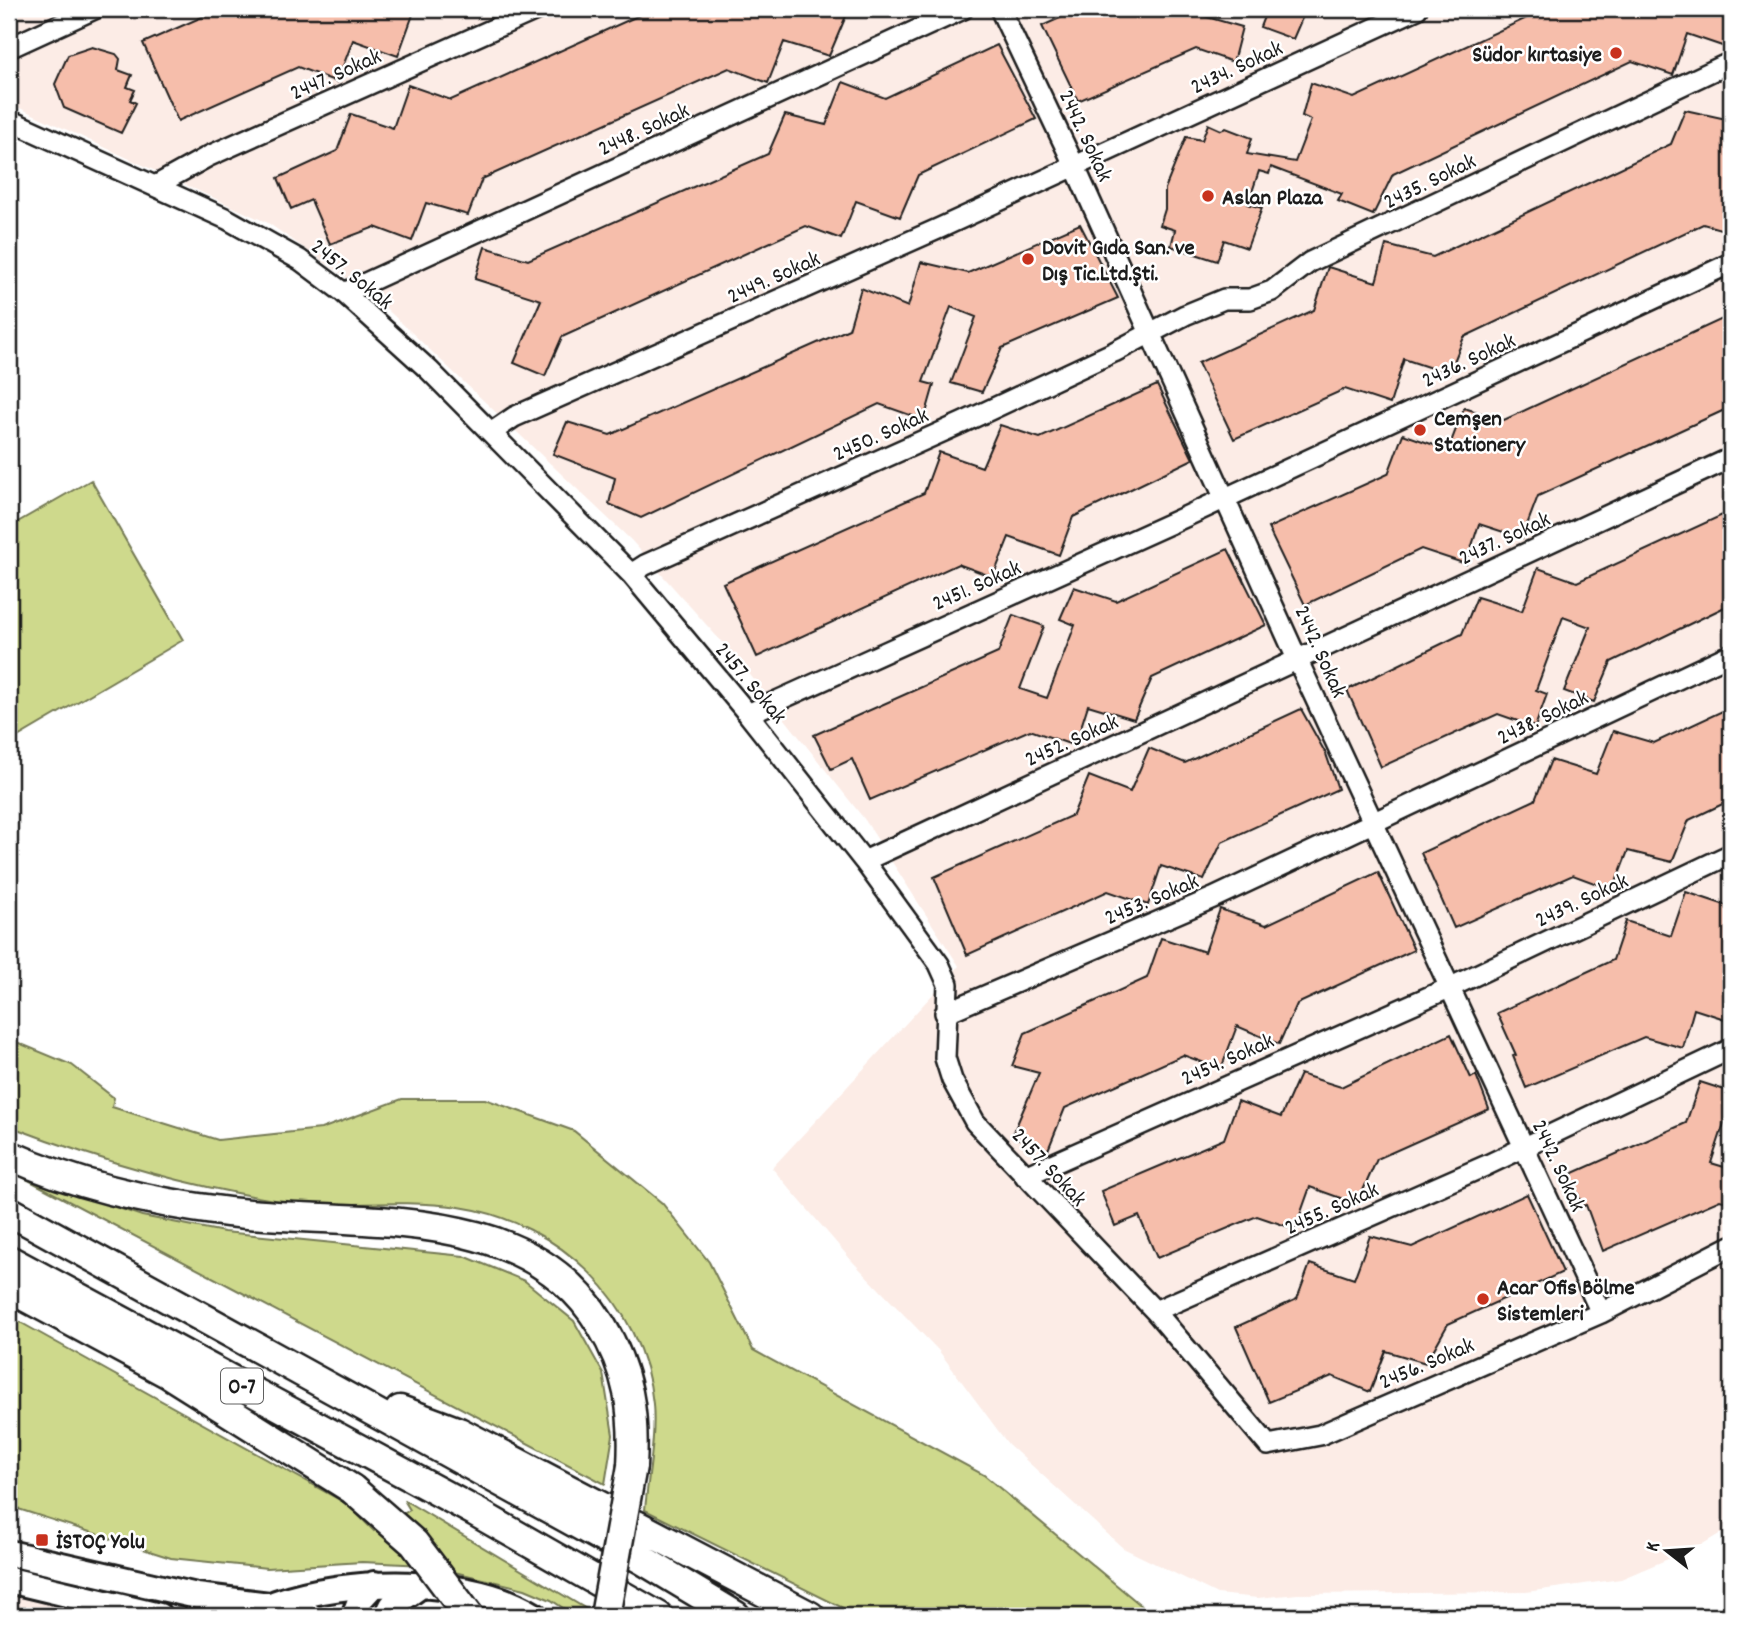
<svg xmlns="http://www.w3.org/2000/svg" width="1740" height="1625" font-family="Dekko,sans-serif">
  <rect width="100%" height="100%" fill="#fff"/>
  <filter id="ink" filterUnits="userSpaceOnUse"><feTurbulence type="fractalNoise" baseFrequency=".0143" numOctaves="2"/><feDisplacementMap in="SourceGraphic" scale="14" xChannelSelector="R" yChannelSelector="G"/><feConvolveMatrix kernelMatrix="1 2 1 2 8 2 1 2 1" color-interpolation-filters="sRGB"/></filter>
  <g filter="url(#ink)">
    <path fill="#fcece6" d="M9 9H1731V1527L1701 1545 1621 1579 1526 1592 1298 1594 1258 1598 1217 1594 1123 1548 1008 1444 939 1351 852 1261 772 1168 959 966 865 820 743 666 631 540 373 296 268 223 9 103Z
      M9 1587 117 1616H9Z"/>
    <path fill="#ced98c" stroke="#757a54" stroke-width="2" d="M91 480 183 640 9 742V527Z
      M9 1039 72 1065 114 1098 112 1107 218 1140 321 1129 402 1099H485L574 1131 662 1203 709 1262 753 1350 984 1475 1143 1607 1140 1616H859L645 1510C648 1476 656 1437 653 1404 643 1302 559 1222 459 1207 425 1202 388 1203 353 1204 336 1204 317 1207 300 1204 197 1189 106 1163 9 1126Z
      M15 1173 142 1216 224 1232 464 1256 525 1281 574 1321 603 1373 613 1435 605 1484Z
      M9 1316 347 1504 374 1531 410 1510 404 1500 598 1616H575L551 1600 525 1589 425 1565 362 1562 267 1568 171 1558 9 1506Z"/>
    <path fill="#f6beab" stroke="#1c1c1c" stroke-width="2" d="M220 9H415L398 56 353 40 337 82 298 67 178 121 143 43Z
      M653 9H849L829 56 784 42 768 83 729 68 482 179 468 215 426 203 412 241 375 227 330 244 311 200 291 209 278 178 337 151 351 114 393 128 408 85 451 100Z
      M1080 9H1179L1242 27 1233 62 1196 49 1078 101 1042 26Z
      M1267 9H1306L1293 39 1260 27Z
      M1546 9H1731V49L1687 34 1673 75 1632 61 1393 174 1373 215 1338 201 1342 194 1271 167 1269 174 1259 171 1248 204 1262 208 1247 248 1224 240 1217 261 1171 246 1175 230 1160 225 1165 209V189L1186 137 1202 140 1208 124 1221 130 1226 128 1252 138 1247 154 1295 162 1311 120 1302 116 1311 83 1354 98Z
      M997 45 1036 119 918 175 900 217 856 201 841 239 806 226 562 337 545 376 514 363 541 300 475 279 485 247 528 260 768 154 785 115 826 125 843 82 885 98Z
      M92 47 116 54 120 59 118 70 132 75 127 87 135 90 130 100 136 103 121 133 64 108 55 84 68 55Z
      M1685 110 1731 120V232L1703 224 1464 337 1449 374 1404 359 1390 404 1345 389 1234 439 1198 363 1314 310 1328 267 1376 282 1386 245 1433 257 1671 144Z
      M1080 224 1118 298 1002 348 982 392 951 383 976 317 951 307 923 382 934 385 924 420 879 404 641 518 609 504 615 478 553 454 567 422 610 435 849 329 861 288 908 307 921 262 968 273Z
      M1731 315V407L1538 496 1522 538 1479 524 1466 564 1421 549 1305 605 1268 528 1388 474 1403 434 1448 450 1464 408 1504 420Z
      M1157 385 1193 459 1073 517 1059 555 1009 537 993 577 958 564 757 657 723 583 924 493 939 452 982 467 1000 425 1040 438Z
      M1731 511V604L1611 662 1594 702 1564 691 1590 627 1563 617 1536 690 1547 694 1535 727 1498 714 1381 767 1347 690 1462 634 1477 597 1522 611 1538 568 1577 582Z
      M1228 549 1266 625 1152 678 1134 719 1088 705 1075 746 1030 730 870 800 852 759 831 769 814 735 998 653 1013 615 1044 626 1020 689 1047 698 1075 625 1060 619 1074 587 1116 601Z
      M1731 707V800L1689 820 1672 862 1628 851 1613 890 1573 875 1454 928 1421 853 1535 800 1551 760 1596 774 1613 731 1654 743Z
      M1301 709 1326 754 1338 789 1222 842 1204 880 1161 866 1148 905 1108 891 967 955 934 877 1073 815 1089 776 1130 792 1149 748 1185 763Z
      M1378 872 1414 950 1297 1004 1279 1044 1237 1026 1221 1069 1183 1055 1065 1108 1048 1150 1012 1136 1039 1073 1012 1066 1025 1033 1147 978 1161 938 1205 952 1220 909 1266 925Z
      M1686 892 1731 907V1021L1694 1009 1683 1048 1644 1037 1526 1088 1513 1056 1516 1055 1497 1013 1613 960 1626 921 1671 936Z
      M1451 1034 1471 1078 1476 1075 1489 1109 1377 1159 1357 1204 1310 1187 1295 1229 1257 1216 1157 1258 1139 1216 1115 1226 1101 1191 1224 1139 1238 1101 1281 1117 1300 1074 1341 1087Z
      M1700 1082 1731 1092V1102L1711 1163 1731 1169V1203L1720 1200 1603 1251 1586 1205 1583 1206 1569 1175 1686 1123Z
      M1527 1194 1563 1272 1448 1324 1426 1363 1386 1351 1370 1392 1332 1376 1269 1402 1236 1327 1297 1299 1310 1264 1354 1279 1370 1236 1412 1247Z"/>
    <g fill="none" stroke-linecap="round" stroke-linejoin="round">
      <defs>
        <path id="minor" d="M1000 9 1075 167 1298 661 1601 1313
          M9 48 94 9
          M9 120 227 219 300 260 344 293 429 370 631 574 748 714 864 861 939 964 948 984 945 1058 952 1080 975 1122 1155 1311 1268 1445 1320 1435 1601 1313 1731 1246
          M155 186 209 156 538 9
          M344 293 963 9
          M492 432 514 417 940 228 1417 9
          M631 574 645 565 962 423 1114 352 1185 315 1224 299H1250L1272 291 1310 262 1731 62
          M748 714 1187 516 1731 263
          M864 861 1731 458
          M945 1013 1213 898 1731 654
          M1025 1176 1451 987 1731 854
          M1155 1311 1485 1166 1731 1049"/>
        <path id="major" d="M9 1553 197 1596 303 1609 310 1616
          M9 1580 159 1616
          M276 1603C347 1578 470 1575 535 1616
          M354 1616 361 1598 374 1584
          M387 1616 392 1606 420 1586"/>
        <path id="highway" d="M9 1155C76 1185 155 1203 228 1212 353 1227 525 1199 601 1325 629 1370 635 1414 632 1466
          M9 1211 643 1560 736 1616
          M9 1260 476 1512 658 1616
          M9 1288 169 1374 352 1489
          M400 1410 459 1432 810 1616"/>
      </defs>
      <use href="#minor" stroke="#1c1c1c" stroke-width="24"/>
      <use href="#major" stroke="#1c1c1c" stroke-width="30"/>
      <use href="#highway" stroke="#1c1c1c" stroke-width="33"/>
      <use href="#minor" stroke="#fff" stroke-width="19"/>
      <use href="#major" stroke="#fff" stroke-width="24"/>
      <use href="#highway" stroke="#fff" stroke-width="28"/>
      <defs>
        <path id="highway-bridge" d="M352 1489 414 1543 469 1616
          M605 1616 632 1466"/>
      </defs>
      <use href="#highway-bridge" stroke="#1c1c1c" stroke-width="33" stroke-linecap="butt"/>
      <use href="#highway-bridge" stroke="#fff" stroke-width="28"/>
    </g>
  </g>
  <g fill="#c8321e" stroke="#fff" stroke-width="2.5">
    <circle cx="1616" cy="53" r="7"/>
    <circle cx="1208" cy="196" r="7"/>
    <circle cx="1028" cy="259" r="7"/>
    <circle cx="1420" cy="430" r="7"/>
    <circle cx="1483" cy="1299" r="7"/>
    <rect x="35" y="1533" width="14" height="14" rx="3.5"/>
  </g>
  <g text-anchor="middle" stroke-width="5" stroke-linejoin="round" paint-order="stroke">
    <rect fill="#fff" stroke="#606060" stroke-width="2" x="221" y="1368.5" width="42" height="35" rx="5"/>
    <g font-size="21" font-weight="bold" fill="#1c1c1c">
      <text x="242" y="1393">O-7</text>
    </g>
    <g font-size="23" font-weight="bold" fill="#1c1c1c" stroke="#fff" text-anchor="start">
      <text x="1602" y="61" text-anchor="end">Südor kırtasiye</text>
      <text x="1222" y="204">Aslan Plaza</text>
      <text x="1042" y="254">Dovit Gıda San. ve<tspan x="1042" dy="26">Dış Tic.Ltd.Şti.</tspan></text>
      <text x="1434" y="425">Cemşen<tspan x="1434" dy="26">Stationery</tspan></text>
      <text x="1497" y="1294">Acar Ofis Bölme<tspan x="1497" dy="26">Sistemleri</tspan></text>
      <text x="56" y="1548">İSTOÇ Yolu</text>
    </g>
    <g font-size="23" fill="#1c1c1c" stroke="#fff">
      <text transform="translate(1236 66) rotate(-25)" y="8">2434. Sokak</text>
      <text transform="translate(335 73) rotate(-24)" y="8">2447. Sokak</text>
      <text transform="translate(643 128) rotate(-25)" y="8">2448. Sokak</text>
      <text transform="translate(1087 135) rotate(65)" y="8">2442. Sokak</text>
      <text transform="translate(1429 180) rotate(-26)" y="8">2435. Sokak</text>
      <text transform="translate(353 273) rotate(39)" y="8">2457. Sokak</text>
      <text transform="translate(773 276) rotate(-24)" y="8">2449. Sokak</text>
      <text transform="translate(1468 359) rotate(-25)" y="8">2436. Sokak</text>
      <text transform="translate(880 433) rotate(-24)" y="8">2450. Sokak</text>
      <text transform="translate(1504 537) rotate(-25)" y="8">2437. Sokak</text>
      <text transform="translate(976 584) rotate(-24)" y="8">2451. Sokak</text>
      <text transform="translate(1322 651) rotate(66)" y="8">2442. Sokak</text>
      <text transform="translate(752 682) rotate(50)" y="8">2457. Sokak</text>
      <text transform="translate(1542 716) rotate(-26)" y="8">2438. Sokak</text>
      <text transform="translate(1071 739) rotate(-24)" y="8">2452. Sokak</text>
      <text transform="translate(1151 898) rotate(-23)" y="8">2453. Sokak</text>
      <text transform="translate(1581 899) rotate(-25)" y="8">2439. Sokak</text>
      <text transform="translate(1227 1058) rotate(-24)" y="8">2454. Sokak</text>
      <text transform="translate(1560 1165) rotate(65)" y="8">2442. Sokak</text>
      <text transform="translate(1050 1166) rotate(47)" y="8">2457. Sokak</text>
      <text transform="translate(1331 1207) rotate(-24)" y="8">2455. Sokak</text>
      <text transform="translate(1426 1362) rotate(-23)" y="8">2456. Sokak</text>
    </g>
  </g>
  <rect width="1740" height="1625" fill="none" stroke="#fff" stroke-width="35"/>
  <rect x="18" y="18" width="1705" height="1590" fill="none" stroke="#1c1c1c" stroke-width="2.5" filter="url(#ink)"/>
  <g transform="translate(1667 1551) rotate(287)" stroke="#ffffff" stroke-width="5" paint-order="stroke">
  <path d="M0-5L12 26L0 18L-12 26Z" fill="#1c1c1c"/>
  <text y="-10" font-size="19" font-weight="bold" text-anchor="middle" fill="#1c1c1c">K</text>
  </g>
</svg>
